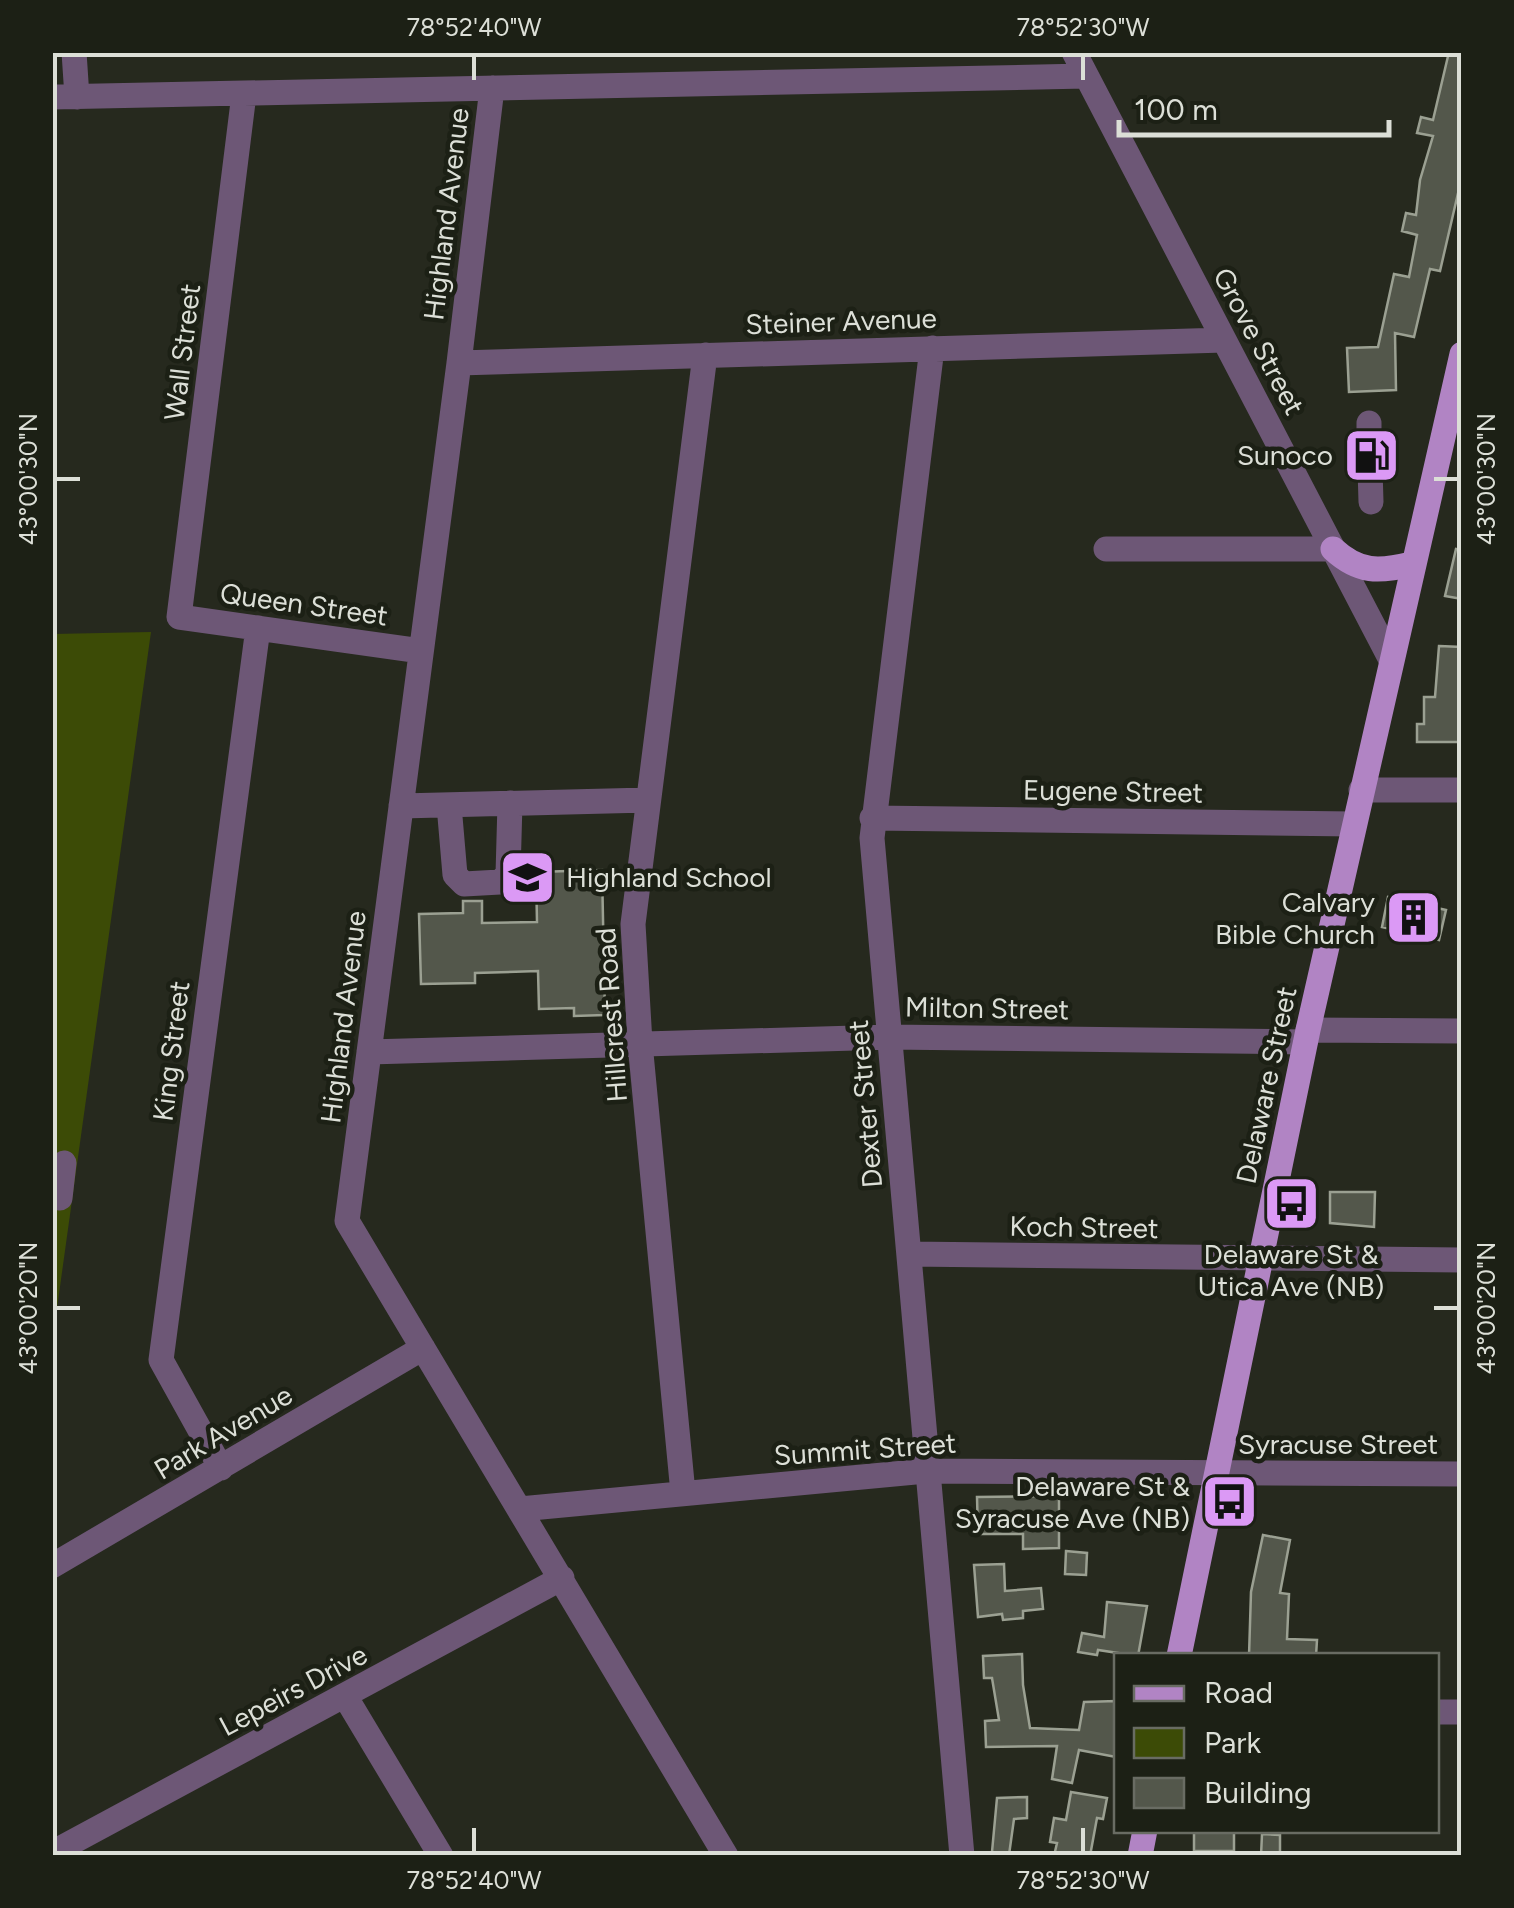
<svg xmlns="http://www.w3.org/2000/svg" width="1514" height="1908" font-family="Figtree,sans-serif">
  <rect width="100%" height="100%" fill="#26291e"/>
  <path fill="#3c4b06" d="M151 632 53 1337V634Z"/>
  <path fill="#53574b" stroke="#9ba092" stroke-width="2.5" d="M1449 52H1462V176L1440 271 1430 269 1414 337 1395 333 1396 390 1349 392 1347 348 1378 347 1394 274 1409 277 1417 235 1402 231 1406 213 1416 215 1420 180 1433 136 1417 133 1421 117 1433 120Z
    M1385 441H1395L1396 467 1386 468 1379 455Z
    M1456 549 1462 550V599L1445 596Z
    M1439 646 1462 647V742H1417V724H1424V697H1435Z
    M602 870 605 1015 574 1016V1008L539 1009 538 971 475 973V983L421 984 419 914 463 913V901H482V923L537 922 536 872Z
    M1388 897 1446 910 1439 940 1382 927Z
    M1330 1192H1375L1374 1227 1330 1223Z
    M1059 1496V1548L1023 1549V1534H978L977 1497Z
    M1263 1535 1290 1540 1280 1593 1289 1594 1287 1639 1317 1640 1316 1656H1249L1251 1592Z
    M1066 1551 1087 1553 1086 1575 1065 1574Z
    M1004 1564 1005 1591 1041 1588 1043 1609 1023 1611V1618L1003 1620 1002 1614 978 1617 974 1565Z
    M1107 1602 1147 1606 1138 1656 1098 1650 1097 1655 1078 1652 1082 1633 1104 1637Z
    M1022 1654 1023 1685 1030 1728 1079 1730 1084 1702 1116 1701V1757L1079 1750 1072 1783 1052 1779 1057 1746 986 1747 985 1721 999 1720 992 1678H984L983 1656Z
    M1071 1792 1107 1798 1103 1819 1097 1818 1090 1856H1054L1057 1843 1050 1842 1054 1818 1066 1820Z
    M1027 1797V1818L1014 1819 1009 1855 992 1852 997 1798Z
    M1234 1830V1851H1194V1831Z
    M1262 1834 1280 1835V1856H1261Z"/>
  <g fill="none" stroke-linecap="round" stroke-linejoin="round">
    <path stroke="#6d5776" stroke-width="25" d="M74 52 77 97
      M1074 52 1390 658
      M492 88 459 363 347 1221 726 1856
      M244 94 179 617 421 651
      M52 97 1086 76
      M932 348 872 838 962 1856
      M459 363 1224 340
      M1369 423V442
      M1370 468 1371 502
      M1106 549H1333
      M1361 790H1462
      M449 805 455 875 464 884 500 882 508 874 510 803
      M401 806 648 800
      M872 818 1354 824
      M1308 1030 1462 1031
      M369 1052 889 1037 1305 1042
      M60 1198 64 1163
      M909 1254 1462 1260
      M221 1468 161 1360 258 628
      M683 1493 640 1043 633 924 705 355
      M520 1509 926 1471 1462 1474
      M52 1566 423 1348
      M345 1696 441 1856
      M1436 1712H1462
      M52 1853 562 1578"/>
    <path stroke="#b184c4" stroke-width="25" d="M1333 549C1359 573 1379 572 1412 564
      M1179 1656 1308 1030 1462 354
      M1140 1856 1145 1830"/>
  </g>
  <path fill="none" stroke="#dcdfd7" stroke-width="4" d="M474 55V80M1083 55V80M55 479H80M1434 479H1459M55 1308H80M1434 1308H1459M474 1828V1853M1083 1828V1853"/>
  <defs>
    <symbol id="fuel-square" viewBox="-11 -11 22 22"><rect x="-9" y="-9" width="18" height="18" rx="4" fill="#db99f5" stroke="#1c2015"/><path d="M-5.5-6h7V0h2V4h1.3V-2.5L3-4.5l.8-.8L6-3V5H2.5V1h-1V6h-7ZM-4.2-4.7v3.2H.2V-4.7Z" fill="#111"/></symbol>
    <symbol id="school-square" viewBox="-11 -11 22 22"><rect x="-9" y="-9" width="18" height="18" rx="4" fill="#db99f5" stroke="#1c2015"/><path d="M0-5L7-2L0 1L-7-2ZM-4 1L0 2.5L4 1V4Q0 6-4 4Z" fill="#111"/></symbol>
    <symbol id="building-square" viewBox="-11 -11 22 22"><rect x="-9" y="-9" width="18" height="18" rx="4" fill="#db99f5" stroke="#1c2015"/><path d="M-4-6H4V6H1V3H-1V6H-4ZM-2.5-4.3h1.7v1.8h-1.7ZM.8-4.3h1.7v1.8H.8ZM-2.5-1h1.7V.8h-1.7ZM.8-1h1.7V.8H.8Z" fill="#111"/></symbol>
    <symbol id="bus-square" viewBox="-11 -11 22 22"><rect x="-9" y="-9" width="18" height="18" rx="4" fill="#db99f5" stroke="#1c2015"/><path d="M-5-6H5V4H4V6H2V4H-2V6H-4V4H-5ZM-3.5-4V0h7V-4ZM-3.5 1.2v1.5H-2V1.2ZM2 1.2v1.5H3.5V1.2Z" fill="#111"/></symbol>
  </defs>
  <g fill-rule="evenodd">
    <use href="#fuel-square" x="1340" y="424" width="63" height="63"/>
    <use href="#school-square" x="496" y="846" width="63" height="63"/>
    <use href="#building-square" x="1382" y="886" width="63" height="63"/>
    <use href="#bus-square" x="1260" y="1172" width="63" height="63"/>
    <use href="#bus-square" x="1198" y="1470" width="63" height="63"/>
  </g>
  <g text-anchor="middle" stroke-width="9" stroke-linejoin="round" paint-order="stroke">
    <g font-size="28" fill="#dcdfd7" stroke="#1c2015">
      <text transform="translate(446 214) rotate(-83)" y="10">Highland Avenue</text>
      <text transform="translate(841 321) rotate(-2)" y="10">Steiner Avenue</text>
      <text transform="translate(1259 341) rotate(62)" y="10">Grove Street</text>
      <text transform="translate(182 352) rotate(-83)" y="10">Wall Street</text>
      <text transform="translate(304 604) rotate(8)" y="10">Queen Street</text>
      <text transform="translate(1113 791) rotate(1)" y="10">Eugene Street</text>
      <text transform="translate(987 1008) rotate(1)" y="10">Milton Street</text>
      <text transform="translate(611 1015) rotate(-94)" y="10">Hillcrest Road</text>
      <text transform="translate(343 1017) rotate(-83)" y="10">Highland Avenue</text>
      <text transform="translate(171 1051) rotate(-83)" y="10">King Street</text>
      <text transform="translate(1266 1085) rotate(-78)" y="10">Delaware Street</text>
      <text transform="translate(865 1104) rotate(-95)" y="10">Dexter Street</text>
      <text transform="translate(1084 1227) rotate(1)" y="10">Koch Street</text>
      <text transform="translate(223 1432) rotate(-31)" y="10">Park Avenue</text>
      <text x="1338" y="1454">Syracuse Street</text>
      <text transform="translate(865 1449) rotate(-4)" y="10">Summit Street</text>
      <text transform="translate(293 1690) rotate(-28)" y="10">Lepeirs Drive</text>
    </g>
    <g font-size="28" fill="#dcdfd7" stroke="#1c2015" text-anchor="end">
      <text x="1333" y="465">Sunoco</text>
      <text x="566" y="887" text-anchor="start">Highland School</text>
      <text x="1375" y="912">Calvary<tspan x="1375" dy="32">Bible Church</tspan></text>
      <text x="1291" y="1264" text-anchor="middle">Delaware St &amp;<tspan x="1291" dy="32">Utica Ave (NB)</tspan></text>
      <text x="1190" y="1496">Delaware St &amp;<tspan x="1190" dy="32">Syracuse Ave (NB)</tspan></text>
    </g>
  </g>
  <rect width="1514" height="1908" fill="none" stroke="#1c2015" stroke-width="110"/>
  <rect x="1114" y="1653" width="325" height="180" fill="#1c2015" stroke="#696c63" stroke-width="2.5"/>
  <rect x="1134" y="1686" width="50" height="15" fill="#b184c4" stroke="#696c63" stroke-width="2.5"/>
  <text x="1204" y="1703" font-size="30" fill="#dcdfd7">Road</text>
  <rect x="1134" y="1728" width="50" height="30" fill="#3c4b06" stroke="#696c63" stroke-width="2.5"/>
  <text x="1204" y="1753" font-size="30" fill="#dcdfd7">Park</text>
  <rect x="1134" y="1778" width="50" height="30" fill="#53574b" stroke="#696c63" stroke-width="2.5"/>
  <text x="1204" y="1803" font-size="30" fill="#dcdfd7">Building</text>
  <path d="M1119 120v15h270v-15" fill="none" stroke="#dcdfd7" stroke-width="5"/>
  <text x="1134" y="120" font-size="30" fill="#dcdfd7" stroke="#1c2015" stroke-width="8" paint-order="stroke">100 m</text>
  <rect x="55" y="55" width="1404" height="1798" fill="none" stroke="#dcdfd7" stroke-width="4"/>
  <g font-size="25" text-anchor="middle" fill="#dcdfd7">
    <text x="474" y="36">78°52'40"W</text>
    <text x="1083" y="36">78°52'30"W</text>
    <text transform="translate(28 479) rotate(-90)" y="9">43°00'30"N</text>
    <text transform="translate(1486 479) rotate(-90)" y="9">43°00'30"N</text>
    <text transform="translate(28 1308) rotate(-90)" y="9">43°00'20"N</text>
    <text transform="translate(1486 1308) rotate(-90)" y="9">43°00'20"N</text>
    <text x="474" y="1889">78°52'40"W</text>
    <text x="1083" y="1889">78°52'30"W</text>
  </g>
</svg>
